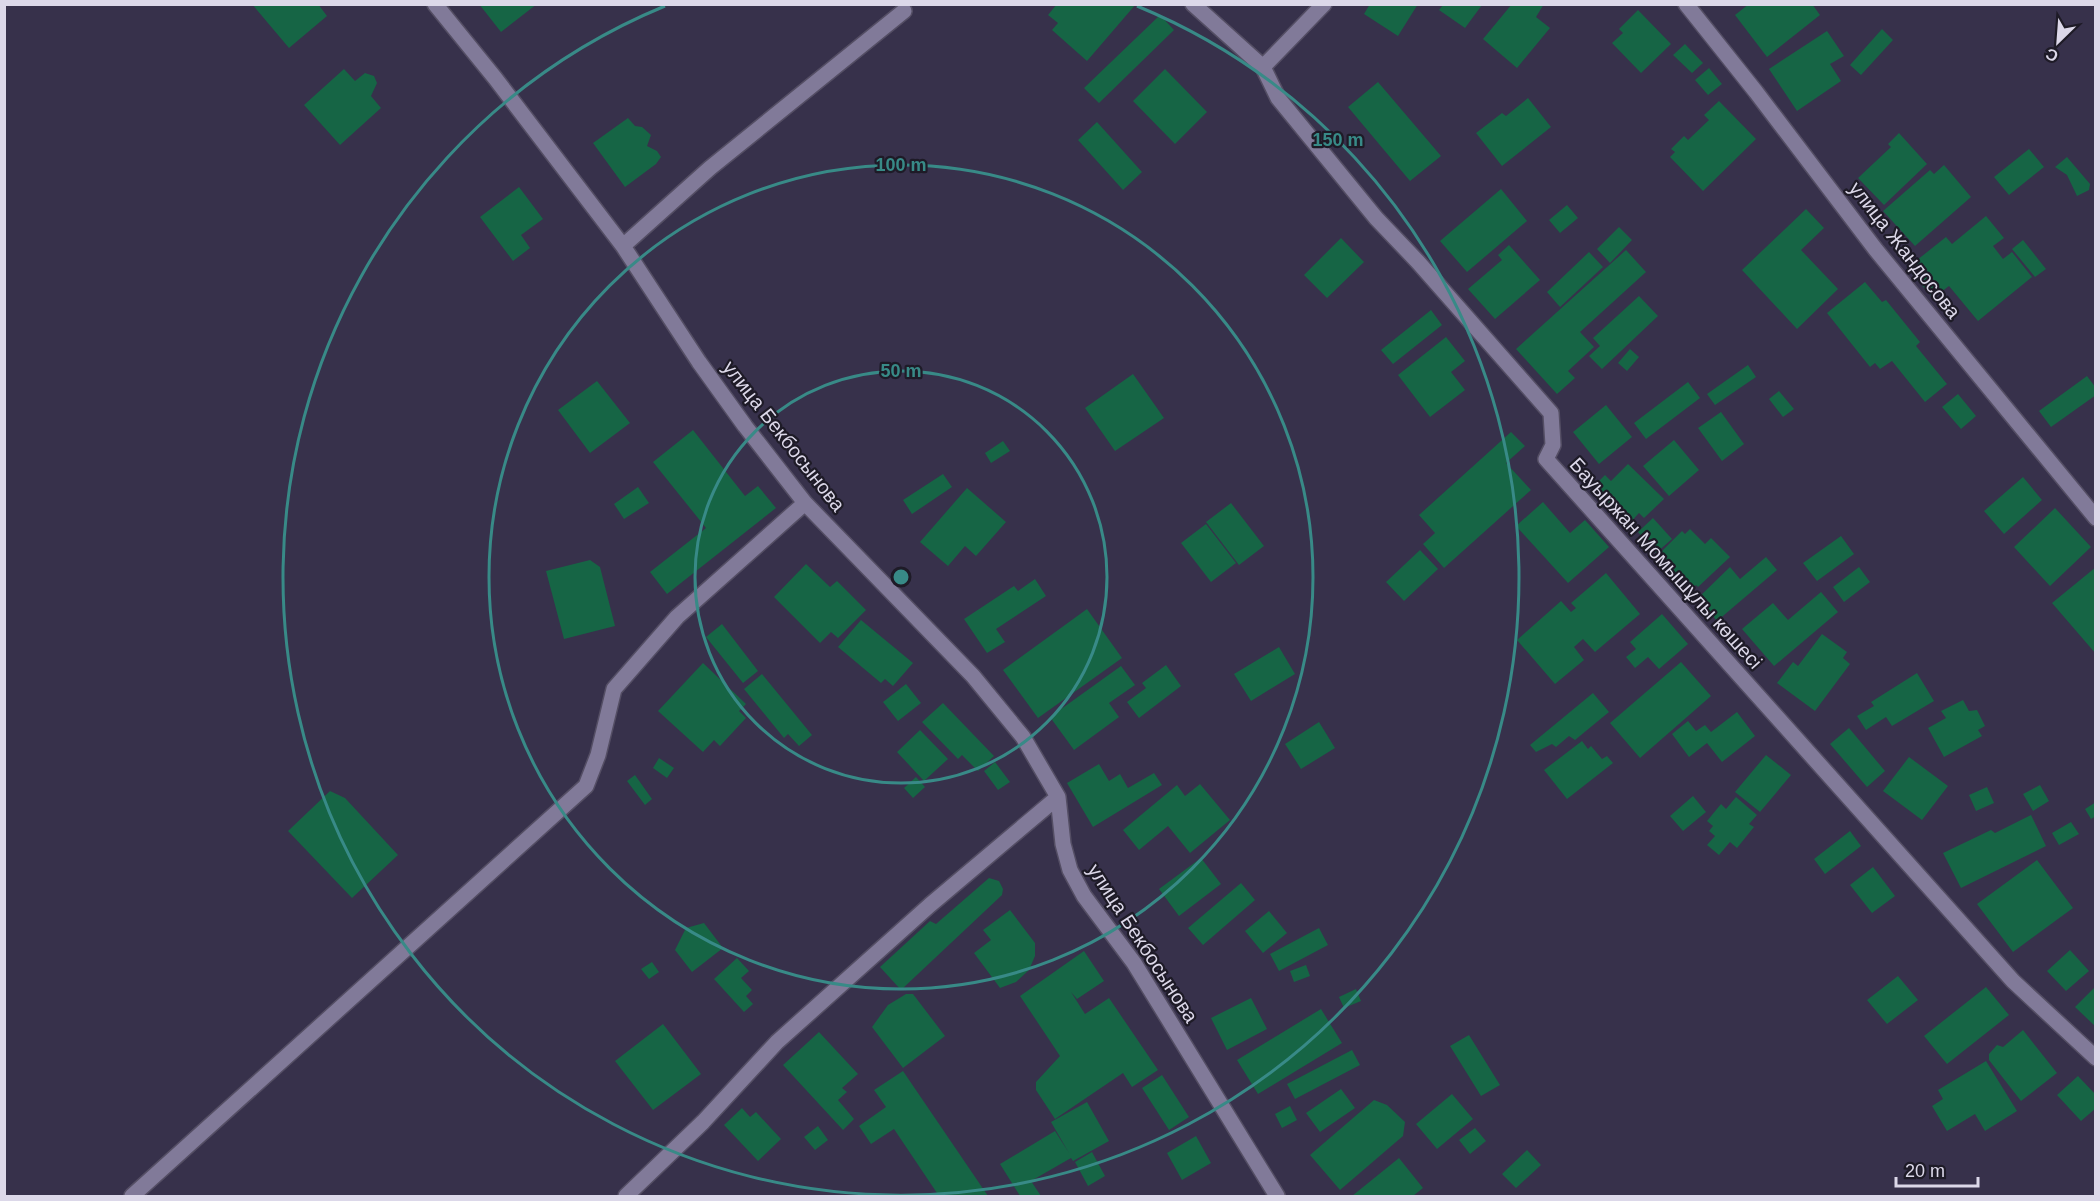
<svg xmlns="http://www.w3.org/2000/svg" width="2100" height="1201" font-family="Arial,sans-serif">
  <rect width="100%" height="100%" fill="#37314b"/>
  <path fill="#166545" d="M252 4H318L327 16 289 48Z
    M479 4H537L501 32Z
    M1057 4H1136L1087 61 1052 30 1058 23 1048 15Z
    M1370 4H1418L1398 36 1364 14Z
    M1512 4H1544L1536 17 1550 28 1517 68 1483 39Z
    M1749 4H1812L1820 15 1767 57 1735 15Z
    M1443 5H1482L1465 28 1439 10Z
    M1638 10 1671 44 1641 73 1612 43 1623 33 1619 29Z
    M1160 15 1174 30 1099 103 1084 88Z
    M1882 29 1893 40 1861 75 1850 65Z
    M1827 31 1844 56 1830 64 1841 81 1797 111 1769 69Z
    M1685 44 1703 63 1692 73 1673 55Z
    M1709 68 1722 84 1708 95 1695 80Z
    M344 69 355 81 365 73 374 76 377 83 371 96 381 108 340 145 304 105Z
    M1165 69 1207 112 1175 144 1133 101Z
    M1378 82 1441 156 1410 181 1348 107Z
    M1528 98 1551 127 1502 166 1476 133 1502 113 1506 116Z
    M1719 101 1756 139 1703 191 1670 157 1675 152 1671 149 1684 136 1688 140 1709 120 1704 115Z
    M628 118 635 126 642 127 651 135 647 146 657 151 661 157 656 164 625 187 593 143Z
    M1097 122 1142 172 1123 190 1078 140Z
    M1899 133 1927 164 1884 205 1858 178 1891 147 1888 144Z
    M2029 149 2044 167 2009 195 1994 177Z
    M2067 157 2090 184 2089 190 2077 196 2067 175 2055 167Z
    M1944 165 1971 197 1915 246 1883 211 1930 170 1934 174Z
    M519 187 543 219 521 235 530 248 513 261 480 217Z
    M1501 189 1527 221 1467 272 1440 241Z
    M1567 205 1578 218 1560 233 1549 220Z
    M1806 209 1824 228 1801 250 1838 289 1797 329 1742 270Z
    M1986 216 2004 238 1993 246 2003 259 2012 252 2032 277 1978 321 1949 286 1933 298 1907 268 1946 237 1952 244Z
    M1619 227 1632 240 1610 263 1597 249Z
    M1341 238 1364 262 1327 298 1304 275Z
    M2023 240 2046 269 2035 277 2012 249Z
    M1509 245 1540 280 1495 319 1468 289 1502 260 1498 255Z
    M1626 250 1646 272 1580 332 1594 347 1568 371 1575 378 1557 394 1516 349Z
    M1589 252 1603 267 1560 307 1547 292Z
    M1865 282 1882 302 1886 300 1920 342 1916 346 1947 384 1925 402 1892 361 1880 369 1875 363 1870 367 1827 313Z
    M1639 296 1658 316 1602 369 1589 356 1600 346 1593 338Z
    M1431 310 1442 325 1393 364 1381 350Z
    M1446 337 1465 361 1451 372 1465 390 1430 417 1398 375Z
    M1630 349 1639 357 1627 371 1618 363Z
    M1748 365 1756 377 1715 405 1707 394Z
    M1133 374 1164 418 1115 451 1085 408Z
    M2087 376 2096 388V395L2051 427 2039 411Z
    M597 381 630 423 590 453 558 410Z
    M1688 382 1700 398 1646 439 1634 423Z
    M1779 391 1794 409 1783 417 1769 399Z
    M1958 394 1976 416 1961 429 1942 407Z
    M1606 405 1632 437 1599 464 1573 432Z
    M1721 412 1744 444 1722 461 1698 428Z
    M693 430 745 496 758 486 776 508 667 594 650 572 706 528 653 462Z
    M1511 432 1525 446 1506 463 1531 490 1444 568 1423 544 1435 533 1419 515Z
    M1674 440 1699 470 1669 496 1643 466Z
    M1003 441 1010 451 991 463 985 453Z
    M1628 464 1664 499 1644 518 1639 513 1629 524 1593 487 1605 475 1611 481Z
    M943 474 952 487 912 514 903 500Z
    M2023 477 2042 500 2004 534 1984 511Z
    M638 487 649 503 624 519 614 504Z
    M967 488 1006 522 976 556 965 546 948 566 920 542Z
    M1543 502 1570 533 1585 520 1609 547 1568 583 1516 526Z
    M1231 503 1264 546 1239 565 1206 522Z
    M2055 508 2091 547 2050 586 2014 547Z
    M1653 518 1672 539 1656 553 1638 532Z
    M1206 524 1236 563 1211 582 1181 543Z
    M1690 529 1705 544 1711 538 1730 557 1698 587 1696 585 1689 591 1661 563 1667 557 1661 552 1682 531 1685 534Z
    M1841 536 1854 554 1817 581 1803 563Z
    M1420 550 1438 569 1404 601 1386 582Z
    M1766 557 1777 570 1717 621 1698 598 1730 567 1740 579Z
    M590 560 600 567 615 626 564 639 546 571Z
    M806 564 830 587 837 581 866 610 838 638 831 632 820 643 774 597Z
    M1859 567 1870 582 1844 602 1833 587Z
    M2096 567V654L2052 603Z
    M1606 573 1640 614 1595 652 1583 639 1574 647 1584 660 1555 684 1517 640 1561 601 1571 612 1576 608 1571 603Z
    M1035 579 1046 596 996 629 1005 642 987 653 964 619 1014 586 1018 591Z
    M1821 592 1838 612 1774 666 1742 629 1773 603 1788 620Z
    M1087 609 1122 658 1038 718 1003 670Z
    M1662 614 1688 644 1659 669 1648 657 1635 668 1626 657 1636 649 1630 642Z
    M861 620 913 663 893 686 885 679 881 683 838 647Z
    M722 624 758 671 743 683 706 637Z
    M1822 634 1847 652 1843 658 1850 664 1815 711 1777 683 1793 662 1798 666Z
    M1279 647 1295 674 1251 701 1234 674Z
    M1681 662 1711 696 1640 758 1610 723Z
    M703 663 746 704 739 711 746 718 720 746 714 740 703 752 658 711Z
    M1166 665 1181 686 1139 718 1127 702 1146 688 1142 683Z
    M1121 666 1135 685 1109 703 1119 717 1074 750 1050 717Z
    M1917 673 1934 701 1892 726 1886 717 1866 730 1857 716 1874 706 1871 702Z
    M762 674 812 735 799 746 788 734 784 738 744 689Z
    M906 684 921 703 898 721 883 702Z
    M1593 693 1609 712 1575 740 1569 736 1556 747 1552 744 1536 752 1530 745Z
    M1963 700 1969 711 1977 710 1985 726 1978 730 1982 736 1944 757 1928 728 1946 718 1941 711Z
    M943 703 994 756 978 771 962 755 958 759 922 722Z
    M1737 712 1755 736 1722 762 1707 743 1689 757 1672 734 1688 721 1696 731 1705 725 1711 732Z
    M1319 722 1335 748 1301 769 1285 744Z
    M1849 728 1885 771 1867 787 1830 744Z
    M920 730 948 759 924 781 897 752Z
    M1582 741 1588 749 1591 746 1602 759 1607 756 1613 763 1567 799 1544 770Z
    M1766 755 1791 775 1760 812 1735 792Z
    M1909 757 1948 786 1922 820 1883 791Z
    M659 758 674 768 667 778 653 768Z
    M995 762 1010 782 998 790 984 771Z
    M1099 764 1109 781 1120 774 1128 788 1154 773 1162 785 1093 827 1067 783Z
    M635 775 652 799 645 805 627 781Z
    M916 777 925 787 913 798 904 788Z
    M1200 784 1230 820 1190 853 1168 826 1139 850 1123 830 1177 785 1185 796Z
    M2040 785 2049 801 2033 811 2023 794Z
    M1987 787 1994 803 1976 811 1969 795Z
    M330 791 345 798 398 855 352 898 288 831Z
    M1693 796 1706 812 1683 831 1670 816Z
    M1736 797 1757 815 1749 824 1754 827 1737 848 1730 842 1719 855 1707 845 1715 836 1709 831 1713 826 1707 821 1721 804 1726 809Z
    M2096 802V816L2091 819 2085 809Z
    M2031 815 2046 846 1961 888 1943 853 1991 830 1995 833Z
    M2071 822 2079 834 2059 845 2052 833Z
    M1850 831 1861 846 1825 874 1814 859Z
    M1201 858 1221 884 1179 916 1159 889Z
    M2037 860 2073 908 2013 952 1977 904Z
    M1873 867 1895 896 1872 913 1850 885Z
    M989 878 999 881 1003 889 1002 895 901 990 880 967 930 921 936 924Z
    M1241 883 1255 900 1203 945 1188 928Z
    M1010 910 1035 943V956L1029 970 1016 982 1000 988 974 953 991 940 983 930Z
    M1269 911 1287 933 1263 953 1245 931Z
    M704 923 723 948 692 972 675 950 686 928Z
    M1319 928 1328 945 1279 971 1270 954Z
    M2070 950 2089 971 2066 991 2047 971Z
    M1084 951 1104 981 1077 999 1071 992 1085 1014 1109 998 1158 1070 1132 1087 1123 1073 1055 1119 1036 1090V1082L1060 1056 1020 996Z
    M737 958 749 971 741 978 752 990 746 996 753 1004 744 1012 714 979Z
    M652 962 659 972 649 979 641 969Z
    M1306 965 1310 976 1294 982 1290 971Z
    M1898 976 1918 1000 1887 1024 1867 1000Z
    M2096 986V1027L2075 1007Z
    M1986 987 2009 1015 1947 1064 1924 1036Z
    M1356 989 1361 1001 1344 1008 1339 997Z
    M906 994H913L945 1036 903 1068 872 1027 888 1005Z
    M1251 998 1267 1029 1227 1050 1211 1018Z
    M1321 1009 1342 1043 1258 1094 1237 1060Z
    M663 1024 701 1074 653 1110 615 1061Z
    M2023 1030 2057 1073 2021 1101 1989 1060V1054L1997 1045 2003 1047Z
    M819 1032 858 1074 842 1088 847 1092 838 1100 854 1119 843 1130 783 1065Z
    M1469 1035 1500 1085 1481 1096 1450 1046Z
    M1352 1050 1360 1065 1295 1099 1287 1084Z
    M1986 1061 2017 1111 1985 1131 1975 1114 1947 1131 1932 1106 1943 1099 1938 1090Z
    M903 1071 988 1196H939L894 1129 871 1144 859 1126 886 1107 874 1090Z
    M1162 1075 1189 1117 1169 1130 1142 1088Z
    M2078 1076 2096 1095V1108L2081 1121 2057 1095Z
    M1341 1089 1355 1108 1320 1132 1306 1113Z
    M1452 1094 1473 1119 1437 1149 1416 1124Z
    M1374 1100 1387 1105 1405 1122 1403 1136 1340 1190 1310 1155Z
    M1087 1102 1109 1141 1073 1161 1071 1158 1031 1181 1041 1196H1020L1000 1164 1055 1131 1069 1153 1051 1122Z
    M1290 1106 1297 1120 1282 1128 1275 1114Z
    M742 1108 750 1117 756 1112 781 1139 758 1161 724 1125Z
    M818 1126 828 1140 815 1150 804 1137Z
    M1475 1128 1486 1141 1470 1154 1459 1140Z
    M1196 1136 1211 1163 1182 1180 1167 1153Z
    M1527 1150 1541 1165 1516 1188 1502 1174Z
    M1092 1152 1105 1176 1088 1186 1075 1162Z
    M1399 1158 1423 1188 1413 1196H1352Z"/>
  <g fill="none" stroke-linecap="round" stroke-linejoin="round">
    <defs>
      <path id="minor" d="M435 4 495 78 623 246 699 362 745 426 805 503 973 676 1023 737 1058 797 1063 844 1070 870 1084 896 1134 963 1277 1196
        M1193 4 1263 67 1278 98 1376 218 1418 262 1551 413 1553 445 1546 459 2013 981 2096 1058
        M1686 4 1756 92 1876 250 2096 518
        M1263 67 1324 4
        M623 246 710 168 904 11
        M132 1196 586 786 598 755 614 689 677 617 805 503
        M626 1196 703 1122 777 1042 930 905 1058 797"/>
    </defs>
    <use href="#minor" stroke="#544e64" stroke-width="18"/>
    <use href="#minor" stroke="#817a99" stroke-width="15"/>
  </g>
  <g fill="none" stroke="#388a87" stroke-width="3">
    <circle cx="901" cy="577" r="206"/>
    <circle cx="901" cy="577" r="412"/>
    <path d="M1137 6A618 618 0 1 1 665 6"/>
  </g>
  <g text-anchor="middle" stroke-width="4.5" stroke-linejoin="round" paint-order="stroke">
    <g font-size="20" fill="#dcd8e9" stroke="#1e1b27">
      <text transform="translate(1905 250) rotate(52)" y="7">улица Жандосова</text>
      <text transform="translate(784 436) rotate(52)" y="7">улица Бекбосынова</text>
      <text transform="translate(1666 563) rotate(48)" y="7">Бауыржан Момышұлы көшесі</text>
      <text transform="translate(1143 943) rotate(57)" y="7">улица Бекбосынова</text>
    </g>
  </g>
  <circle cx="901" cy="577" r="9" fill="#388a87" stroke="#1e1b27" stroke-width="3"/>
  <g font-size="18" text-anchor="middle" font-weight="bold" fill="#388a87" stroke="#1e1b27" stroke-width="4.5" stroke-linejoin="round" paint-order="stroke">
    <text x="1338" y="146">150 m</text>
    <text x="901" y="171">100 m</text>
    <text x="901" y="377">50 m</text>
  </g>
  <rect width="2100" height="1201" fill="none" stroke="#dcd8e9" stroke-width="12"/>
  <g transform="translate(2058 42) rotate(205)" stroke="#1e1b27" stroke-width="4.5" paint-order="stroke">
  <path d="M0-4.5L10 22L0 15L-10 22Z" fill="#dcd8e9"/>
  <text y="-9" font-size="16" font-weight="bold" text-anchor="middle" fill="#dcd8e9">С</text>
  </g>
  <path d="M1896 1177v9h82v-9" fill="none" stroke="#dcd8e9" stroke-width="3"/>
  <text x="1905" y="1177" font-size="18" fill="#dcd8e9" stroke="#1e1b27" stroke-width="4.5" paint-order="stroke">20 m</text>
</svg>
